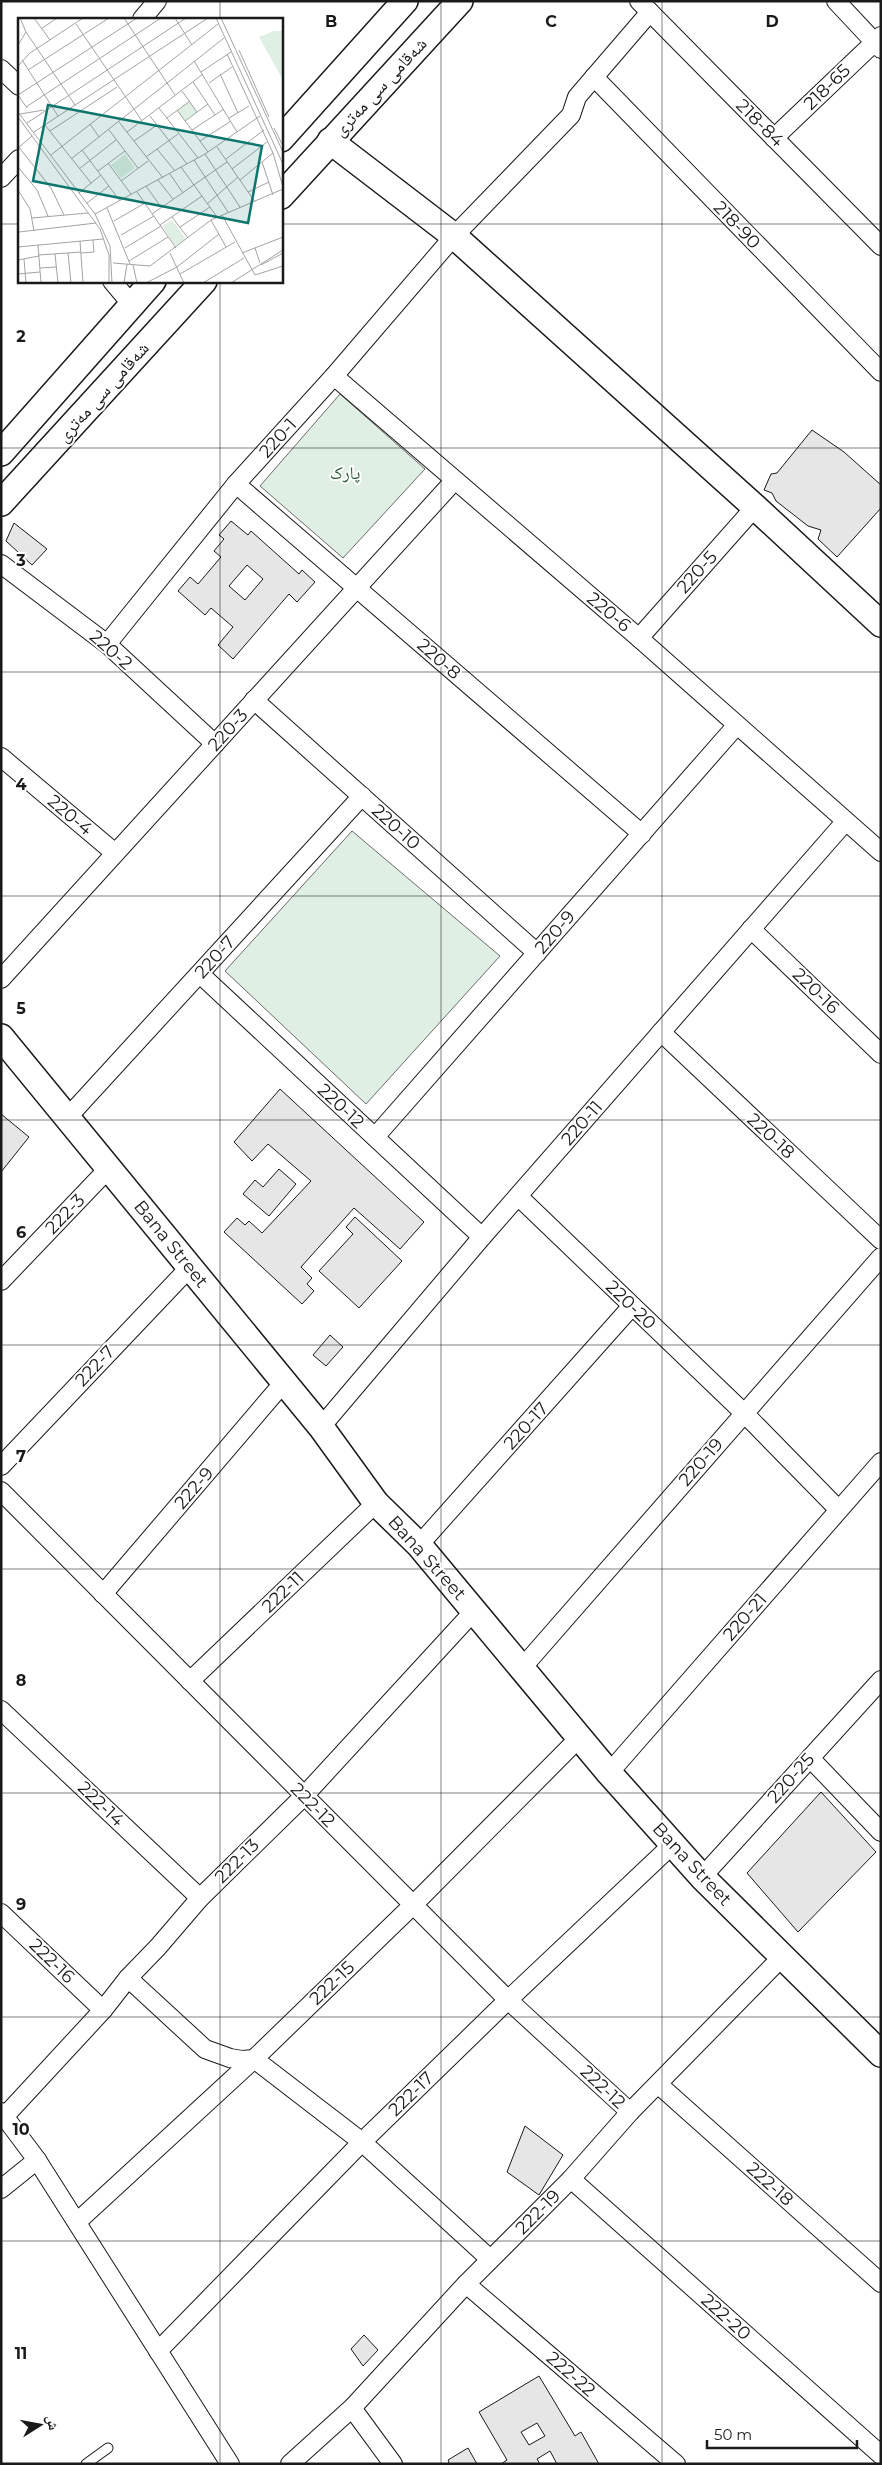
<svg xmlns="http://www.w3.org/2000/svg" width="882" height="2465" font-family="Montserrat,'Noto Naskh Arabic',sans-serif">
<rect width="100%" height="100%" fill="#fff"/>
<g fill="#e0efe3" stroke="#6a6a6a">
<path d="M340,394l85,75 -82,89 -83,-72z"/>
<path d="M352,831l148,125 -134,148 -141,-133z"/>
</g>
<g fill="#e6e6e6" stroke="#1a1a1a" fill-rule="evenodd">
<path d="M812,430l32,22 37,33v23l-44,49 -19,-18 3,-9 -13,-4 -32,-25 -4,-8 -8,-3 7,-16 6,-1z"/>
<path d="M231,521l17,14 3,-4 48,43 3,-4 13,12 -18,20 -8,-8 -56,65 -15,-14 15,-18 -22,-19 -6,7 -27,-24 12,-14 8,7 23,-27 -7,-6 10,-12 -5,-4zM247,565l16,14 -18,21 -16,-14z"/>
<path d="M14,523l33,26 -15,16 -26,-24z"/>
<path d="M280,1089l144,133 -24,27 -46,-41 -53,59 11,11 -5,6 7,7 -12,13 -78,-72 13,-14 8,7 4,-4 13,12 49,-52 -43,-37 -16,17 -18,-19z"/>
<path d="M1,1114l28,23 -28,35z"/>
<path d="M279,1169l17,15 -27,32 -26,-22 12,-14 8,7z"/>
<path d="M355,1217l47,44 -43,47 -40,-37 34,-37 -7,-7z"/>
<path d="M330,1335l13,12 -17,19 -13,-11z"/>
<path d="M821,1792l55,60 -78,80 -51,-59z"/>
<path d="M525,2126l38,29 -24,40 -32,-23z"/>
<path d="M364,2335l14,15 -15,16 -12,-17z"/>
<path d="M539,2376l36,60 6,-4 18,32h-42l-7,-13 -13,8 3,5h-39l6,-4 -28,-48zM537,2423l8,13 -16,9 -8,-13z"/>
<path d="M468,2448l9,16h-30l2,-2 -1,-2z"/>
</g>
<g fill="none" stroke-linecap="round" stroke-linejoin="round">
<g stroke="#1a1a1a" stroke-width="11">
<path id="lane" d="M86,2464l22,-16"/>
</g>
<g stroke="#1a1a1a" stroke-width="20">
<g id="street">
<path d="M639,1l242,245"/>
<path d="M836,1l45,48"/>
<path d="M142,19l15,-18"/>
<path d="M1,69l18,17"/>
<path d="M594,77l287,295"/>
<path d="M774,138l107,-102"/>
<path d="M1,178l18,-19"/>
<path d="M112,281l20,24"/>
<path d="M334,376l305,262 242,214"/>
<path d="M236,484l406,350"/>
<path d="M1,564l106,80 108,100"/>
<path d="M639,638l116,-131"/>
<path d="M107,644l129,-160 98,-108 120,-140 117,-121 6,-18 73,-85"/>
<path d="M254,700l283,253"/>
<path d="M1,757l114,96"/>
<path d="M751,929l130,125"/>
<path d="M200,974l282,263"/>
<path d="M1,979l453,-498"/>
<path d="M661,1032l220,208"/>
<path d="M67,1118l295,-322"/>
<path d="M375,1137l361,-411"/>
<path d="M518,1196l226,217 94,96"/>
<path d="M1,1281l108,-113"/>
<path d="M321,1427l161,-190 363,-415"/>
<path d="M1,1466l189,-199"/>
<path d="M1,1491l507,509 122,112"/>
<path d="M419,1545l213,-239"/>
<path d="M103,1594l181,-212"/>
<path d="M522,1668l359,-411"/>
<path d="M190,1681l186,-178"/>
<path d="M1,1710l199,188"/>
<path d="M810,1758l71,74"/>
<path d="M609,1773l272,-311"/>
<path d="M702,1877l179,-197"/>
<path d="M1,1913l102,97"/>
<path d="M128,1978l77,71 25,9 12,2 12,-1 108,83 128,117"/>
<path d="M659,2085l222,198"/>
<path d="M1,2112l36,48 193,304"/>
<path d="M5,2116l98,-106 25,-32 30,-31 42,-49 104,-102 170,-185"/>
<path d="M571,2179l310,276"/>
<path d="M1,2189l36,-29"/>
<path d="M77,2222l177,-163 159,-154 167,-168"/>
<path d="M466,2284l210,180"/>
<path d="M158,2351l204,-209 146,-142 164,-155"/>
<path d="M352,2408l41,56"/>
<path d="M290,2464l62,-56 114,-124 105,-105 59,-67 152,-155"/>
</g>
</g>
<g stroke="#1a1a1a" stroke-width="28">
<g id="secondary">
<path d="M281,139l124,-138"/>
<path d="M330,141l124,95 301,271 126,117"/>
<path d="M281,196l179,-195"/>
<path d="M1,453l152,-172"/>
<path d="M1,503l203,-222"/>
<path d="M1,1037l320,390 55,76 43,42 190,228 93,104 179,177"/>
</g>
</g>
<use href="#lane" stroke="#fff" stroke-width="9"/>
<use href="#street" stroke="#fff" stroke-width="18"/>
<use href="#secondary" stroke="#fff" stroke-width="25"/>
</g>
<path fill="none" stroke="#1a1a1a" stroke-width="1" stroke-opacity="0.55" d="M220,1v18M441,1v2463M662,1v2463M1,224h18M281,224h600M220,281v2183M1,448h880M1,672h880M1,896h880M1,1120h880M1,1345h880M1,1569h880M1,1793h880M1,2017h880M1,2241h880"/>
<g text-anchor="middle" stroke-width="4" stroke-linejoin="round" paint-order="stroke">
<g font-size="18" fill="#1a1a1a" stroke="#fff">
<text transform="translate(380 87) rotate(-47)" y="6">شەقامی سی مەتری</text>
<text transform="translate(827 87) rotate(-44)" y="6">218-65</text>
<text transform="translate(760 123) rotate(45)" y="6">218-84</text>
<text transform="translate(737 225) rotate(46)" y="6">218-90</text>
<text transform="translate(103 392) rotate(-48)" y="6">شەقامی سی مەتری</text>
<text transform="translate(278 438) rotate(-48)" y="6">220-1</text>
<text transform="translate(697 572) rotate(-48)" y="6">220-5</text>
<text transform="translate(609 612) rotate(40)" y="6">220-6</text>
<text transform="translate(111 650) rotate(41)" y="6">220-2</text>
<text transform="translate(439 659) rotate(41)" y="6">220-8</text>
<text transform="translate(228 730) rotate(-48)" y="6">220-3</text>
<text transform="translate(70 815) rotate(40)" y="6">220-4</text>
<text transform="translate(396 827) rotate(42)" y="6">220-10</text>
<text transform="translate(555 932) rotate(-49)" y="6">220-9</text>
<text transform="translate(215 957) rotate(-48)" y="6">220-7</text>
<text transform="translate(816 991) rotate(44)" y="6">220-16</text>
<text transform="translate(341 1106) rotate(43)" y="6">220-12</text>
<text transform="translate(582 1123) rotate(-49)" y="6">220-11</text>
<text transform="translate(771 1136) rotate(43)" y="6">220-18</text>
<text transform="translate(65 1214) rotate(-46)" y="6">222-3</text>
<text transform="translate(171 1244) rotate(51)" y="6">Bana Street</text>
<text transform="translate(631 1305) rotate(44)" y="6">220-20</text>
<text transform="translate(95 1366) rotate(-47)" y="6">222-7</text>
<text transform="translate(526 1426) rotate(-48)" y="6">220-17</text>
<text transform="translate(701 1462) rotate(-49)" y="6">220-19</text>
<text transform="translate(194 1488) rotate(-49)" y="6">222-9</text>
<text transform="translate(427 1558) rotate(48)" y="6">Bana Street</text>
<text transform="translate(283 1592) rotate(-44)" y="6">222-11</text>
<text transform="translate(745 1617) rotate(-49)" y="6">220-21</text>
<text transform="translate(791 1778) rotate(-48)" y="6">220-25</text>
<text transform="translate(101 1804) rotate(44)" y="6">222-14</text>
<text transform="translate(313 1805) rotate(45)" y="6">222-12</text>
<text transform="translate(237 1861) rotate(-45)" y="6">222-13</text>
<text transform="translate(692 1864) rotate(47)" y="6">Bana Street</text>
<text transform="translate(52 1961) rotate(44)" y="6">222-16</text>
<text transform="translate(332 1983) rotate(-44)" y="6">222-15</text>
<text transform="translate(603 2087) rotate(43)" y="6">222-12</text>
<text transform="translate(411 2094) rotate(-44)" y="6">222-17</text>
<text transform="translate(770 2184) rotate(42)" y="6">222-18</text>
<text transform="translate(538 2212) rotate(-45)" y="6">222-19</text>
<text transform="translate(726 2317) rotate(42)" y="6">222-20</text>
<text transform="translate(571 2374) rotate(41)" y="6">222-22</text>
</g>
<g font-size="18" fill="#2b5a34" stroke="#fff">
<text x="345" y="479">پارک</text>
</g>
</g>
<g transform="translate(18 18)">
<rect width="265" height="265" fill="#fff"/>
<path d="M256,13h9v49l-24,-43zM172,83l7,11 -12,9 -8,-11zM107,136l10,14 -14,10 -10,-13zM154,202l14,19 -11,7 -13,-20z" fill="#e0efe3"/>
<path fill="none" stroke="#a3a3a3" stroke-width="1" d="M2,0l6,14 49,73M16,0l16,22M106,0l51,77M157,0l17,27M198,0l67,146M203,0l62,134M58,6l66,97M23,11l16,-11M0,27l8,-13M221,32l30,67M209,36l46,99 10,34M4,42l36,56M176,43l43,71M0,48l12,-13 53,-35M10,52l81,-52M183,54l30,-20M202,56l18,39M175,64l22,33M191,65l23,-16M164,73l15,21M0,77l119,-77M0,77l9,13M8,89l135,-89M141,90l39,50M159,92l31,42M0,94l77,102 15,32 2,37M2,96l24,-4M132,98l37,48M0,99l82,112 9,26v28M149,100l23,-17M211,100l20,-12M167,103l23,-17M101,104l44,56M9,105l159,-105M72,106l9,13M27,107l46,58M256,110l9,18M91,112l29,38M174,112l32,-21M32,113l67,-44M16,114l174,-114M109,114l76,-58M116,123l23,-16M182,123l31,-20M0,128l33,42 13,27M199,129l38,55M0,130l14,-12M139,131l18,22M64,132l38,51M187,136l35,53M33,137l167,-131M128,139l32,-23M53,141l153,-121M208,141l38,-29M176,142l34,52M244,144l11,33M90,145l23,31M0,149l19,23 11,26M163,149l36,50M61,151l37,-29M214,151l35,-27M80,153l27,-20M152,156l13,19M140,162l15,19M222,162l33,-27M103,163l27,-20M128,168l15,21M0,172l12,19 4,22M119,174l39,56M230,174l21,-10M61,175l22,-18M69,185l22,-17M189,186l31,-27M89,190l23,56M77,196l110,-60 55,-38M134,196l75,-52M204,197l33,60 28,-9M154,199l16,21M14,200l56,-5M193,202l15,27M96,203l31,-18M0,206v17M142,207l42,-29M162,209l30,-20M1,214l77,-9M103,217l33,-19M62,223l3,42M20,227l3,38M0,229l85,-8M107,230l36,-22M237,230l5,15M50,235l3,30M63,235l13,-1 -1,-12M152,235l14,30M224,235l41,-16M37,236l3,29M21,237l42,-3M6,241l2,24M0,242l21,-4M111,243l39,-24M95,245l37,3 61,-46 72,-31M115,247l4,18M243,247l22,-12M22,250l16,-1M0,256l22,-2M162,256l55,-32M106,265l3,-19M128,265l31,-16 42,-33M185,265l41,-25M213,265l52,-33"/>
<path fill="#0f766e" fill-opacity="0.15" stroke="#0f766e" stroke-width="2.5" d="M30,87l214,41 -14,77 -215,-42z"/>
<rect width="265" height="265" fill="none" stroke="#1a1a1a" stroke-width="2.5"/>
</g>
<g font-size="16" text-anchor="middle" font-weight="bold" fill="#1a1a1a" stroke="#fff" stroke-width="4" stroke-linejoin="round" paint-order="stroke">
<text x="331" y="27">B</text>
<text x="551" y="27">C</text>
<text x="772" y="27">D</text>
<text x="21" y="342">2</text>
<text x="21" y="566">3</text>
<text x="21" y="790">4</text>
<text x="21" y="1014">5</text>
<text x="21" y="1238">6</text>
<text x="21" y="1462">7</text>
<text x="21" y="1686">8</text>
<text x="21" y="1910">9</text>
<text x="21" y="2135">10</text>
<text x="21" y="2359">11</text>
</g>
<rect width="882" height="2465" fill="none" stroke="#1a1a1a" stroke-width="5"/>
<g transform="translate(40 2425) rotate(79)" stroke="#ffffff" stroke-width="4" paint-order="stroke">
<path d="M0-4L9 19L0 12L-9 19Z" fill="#1a1a1a"/>
<text y="-8" font-size="14" font-weight="bold" text-anchor="middle" fill="#1a1a1a">ش</text>
</g>
<path d="M707 2440v8h150v-8" fill="none" stroke="#1a1a1a" stroke-width="2.5"/>
<text x="714" y="2440" font-size="15" fill="#1a1a1a" stroke="#ffffff" stroke-width="4" paint-order="stroke">50 m</text>
</svg>
